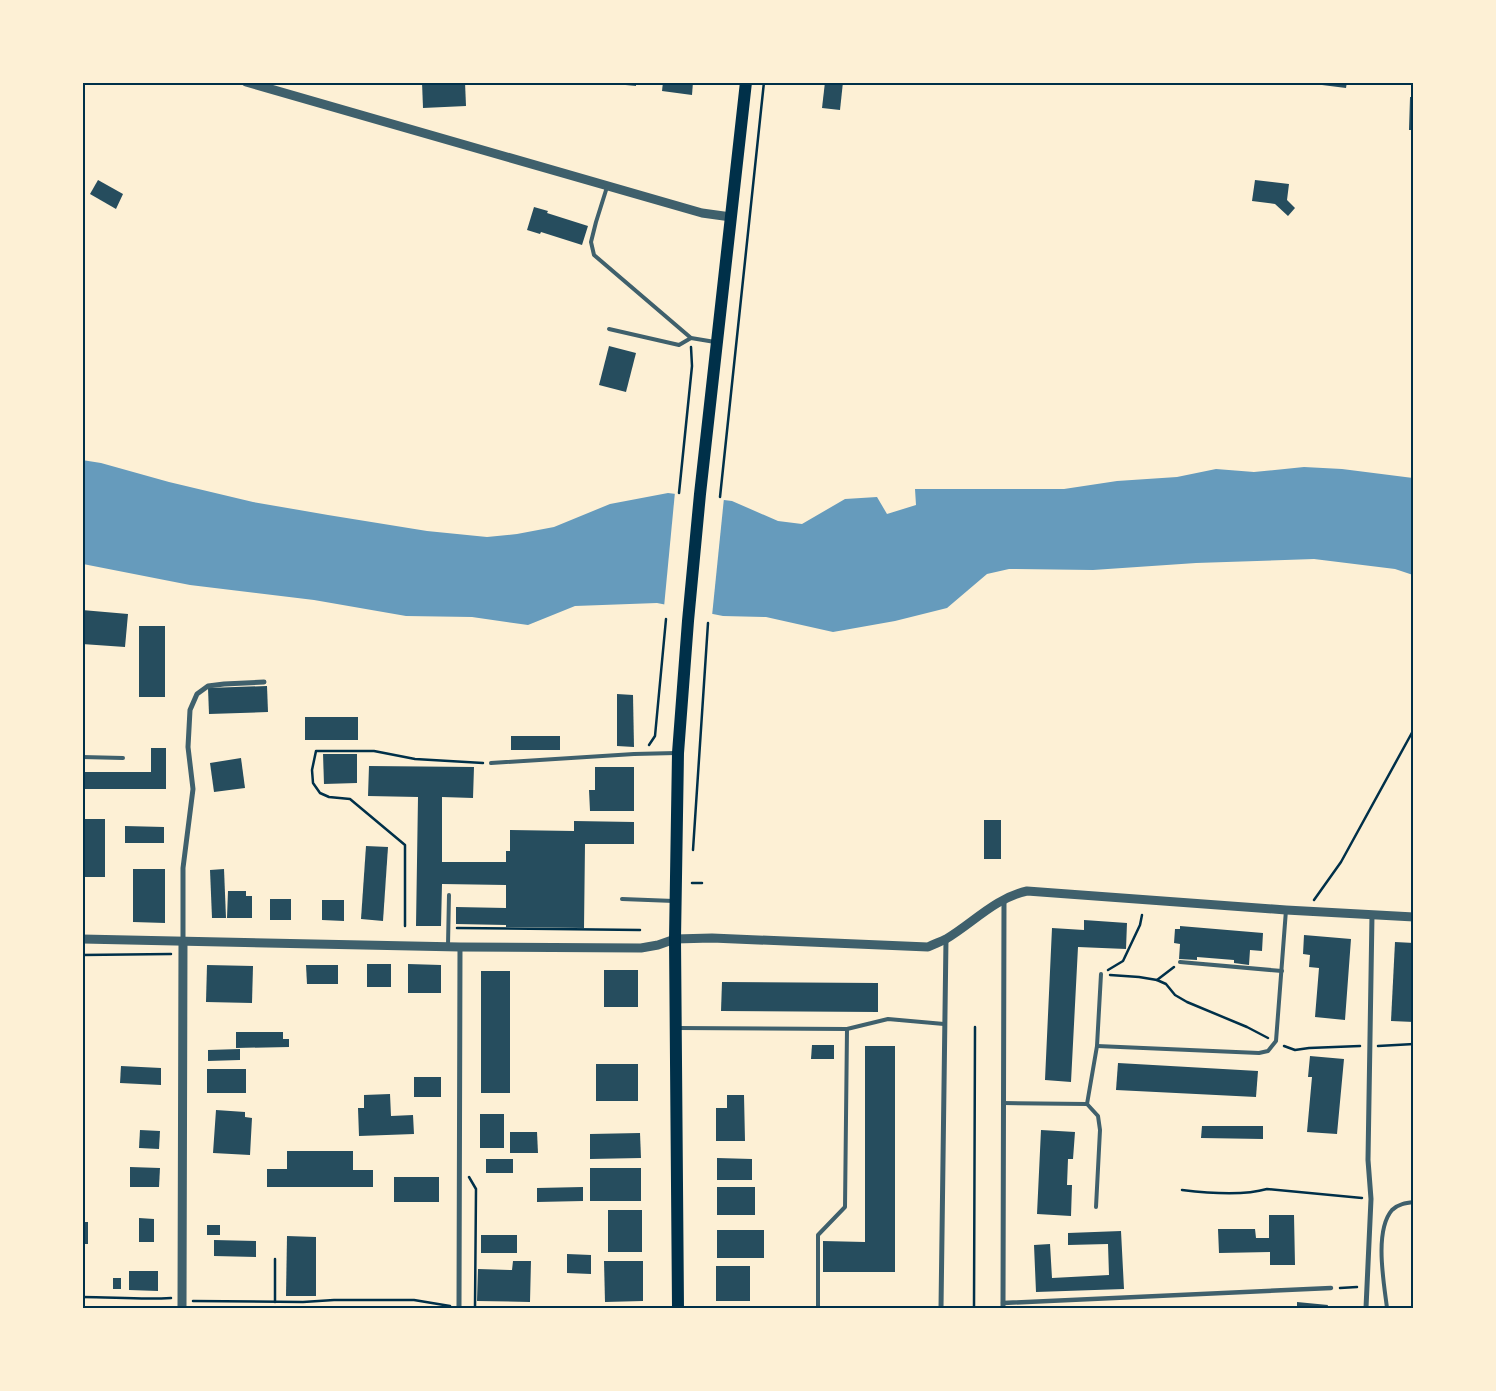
<svg xmlns="http://www.w3.org/2000/svg" width="1496" height="1391" font-family="Ubuntu,sans-serif">
<rect width="100%" height="100%" fill="#fdf0d5"/>
<path fill="#669bbc" d="M82,460l19,3 68,19 84,20 75,13 99,16 60,6 30,-3 37,-7 56,-23 58,-11 64,8 46,20 24,3 43,-25 32,-2 10,17 29,-9 -1,-16h149l53,-8 60,-4 39,-8 38,3 50,-5 38,2 71,9v97l-18,-6 -81,-10 -118,4 -103,7 -84,-1 -22,5 -40,34 -52,13 -62,11 -67,-15 -43,-1 -66,-13 -82,3 -47,19 -56,-8 -66,-1 -92,-16 -124,-15 -107,-21z"/>
<path fill="#fdf0d5" d="M675,492l49,6 -12,118 -48,-9z"/>
<g fill="#264d5e">
<path d="M422,82h43l1,24 -43,2z"/>
<path d="M615,82h21v4l-21,-2z"/>
<path d="M663,82h30l-1,13 -30,-4z"/>
<path d="M825,82h18l-3,28 -18,-2z"/>
<path d="M1323,82h24l-1,6 -24,-3z"/>
<path d="M1410,97h4v33h-5z"/>
<path d="M98,180l25,14 -7,15 -26,-15z"/>
<path d="M1255,180l34,4 -2,16 8,8 -7,8 -13,-12 -23,-3z"/>
<path d="M534,207l14,4 -1,2 41,13 -6,19 -41,-13 -1,2 -13,-4z"/>
<path d="M609,346l27,7 -10,39 -27,-7z"/>
<path d="M82,610l46,4 -3,33 -43,-3z"/>
<rect x="139" y="626" width="26" height="71"/>
<path d="M267,686l1,26 -59,2 -1,-26z"/>
<path d="M617,694l16,1 1,52 -17,-1z"/>
<rect x="305" y="717" width="53" height="23"/>
<rect x="511" y="736" width="49" height="14"/>
<path d="M151,748h15v41h-84v-17h69z"/>
<path d="M323,754h34v29l-33,1z"/>
<path d="M241,758l4,30 -31,4 -4,-29z"/>
<path d="M369,766l105,1 -1,31 -31,-1v65h64v-11h4v-21l64,1v-10l60,1v22h-49l-1,84 -78,-1v-2l-50,-1v-17l50,1v-23l-64,-1 -1,42h-25l2,-129 -50,-1z"/>
<path d="M595,767h39v44h-44l-1,-21h6z"/>
<rect x="83" y="819" width="22" height="58"/>
<rect x="984" y="820" width="17" height="39"/>
<path d="M125,826l39,1v16h-39z"/>
<path d="M366,846l22,1 -5,74 -22,-2z"/>
<path d="M133,869h32v54l-32,-1z"/>
<path d="M224,869l2,49h-14l-2,-48z"/>
<path d="M228,891h18v5h6v22h-25z"/>
<rect x="270" y="899" width="21" height="21"/>
<path d="M322,900h22v21l-22,-1z"/>
<path d="M1084,920l43,3 -1,26 -48,-2 -7,135 -26,-2 7,-152 32,2z"/>
<path d="M1180,926l83,7 -1,18 -12,-1 -1,15 -15,-2v-3l-37,-3v3l-18,-1 1,-15 -6,-1 1,-14h5z"/>
<path d="M1304,935l47,4 -6,81 -30,-3 4,-49 -10,-1 1,-12 -7,-1z"/>
<path d="M1395,942l19,1v79l-23,-1z"/>
<rect x="367" y="964" width="24" height="23"/>
<path d="M408,964l33,1v28h-33z"/>
<path d="M207,965l46,1 -1,37 -46,-1z"/>
<path d="M306,965h32v19h-31z"/>
<rect x="604" y="970" width="34" height="37"/>
<rect x="481" y="971" width="29" height="122"/>
<path d="M722,982l156,1v29l-157,-1z"/>
<path d="M236,1032h47v7h6v8l-53,1z"/>
<path d="M812,1045h22v14h-23z"/>
<path d="M865,1046h30v226h-72v-31l42,1z"/>
<path d="M240,1049v11l-32,1v-11z"/>
<path d="M1310,1056l34,3 -7,75 -30,-2 5,-55h-4z"/>
<path d="M1118,1063l140,8 -2,26 -140,-7z"/>
<rect x="596" y="1064" width="42" height="37"/>
<path d="M121,1066l40,2v17l-41,-2z"/>
<rect x="207" y="1069" width="39" height="24"/>
<rect x="414" y="1077" width="27" height="20"/>
<path d="M390,1094l1,22 22,-1 1,19 -55,2 -1,-28h6v-13z"/>
<path d="M727,1095h17l1,46h-29v-33h11z"/>
<path d="M216,1110l29,2v5l7,1 -2,37 -37,-2z"/>
<rect x="480" y="1114" width="24" height="34"/>
<path d="M1202,1126h61v13l-62,-1z"/>
<path d="M140,1130l20,1 -1,18 -20,-1z"/>
<path d="M1041,1130l34,2 -2,27h-5l-1,26h5l-1,31 -34,-2z"/>
<path d="M510,1132h27l1,21h-28z"/>
<path d="M640,1133l1,25 -51,1v-25z"/>
<path d="M287,1151h66v19h20v17h-106v-18h20z"/>
<path d="M717,1158l35,1v21h-35z"/>
<rect x="486" y="1159" width="27" height="14"/>
<path d="M130,1167l30,1 -1,19h-29z"/>
<rect x="590" y="1168" width="51" height="33"/>
<rect x="394" y="1177" width="45" height="25"/>
<path d="M583,1187v14l-46,1v-14z"/>
<rect x="717" y="1187" width="38" height="28"/>
<rect x="608" y="1210" width="34" height="42"/>
<path d="M1269,1215h25l1,50h-25v-13l-51,1 -1,-24h37l1,9h13z"/>
<path d="M139,1218l15,1v23h-15z"/>
<rect x="82" y="1222" width="6" height="22"/>
<rect x="207" y="1225" width="13" height="10"/>
<rect x="717" y="1230" width="47" height="28"/>
<path d="M1121,1231l3,58 -88,3 -2,-47 16,-1 2,34 57,-3 -1,-31 -40,1v-12z"/>
<rect x="481" y="1235" width="36" height="18"/>
<path d="M287,1236l29,1v59h-30z"/>
<path d="M214,1240l42,1v16l-42,-1z"/>
<path d="M567,1254l24,1v19l-24,-1z"/>
<path d="M513,1261h18l-1,41 -53,-1 1,-32 34,1z"/>
<path d="M604,1261h39v40l-38,1z"/>
<rect x="716" y="1266" width="34" height="35"/>
<path d="M129,1271h29v20l-29,-1z"/>
<rect x="113" y="1278" width="8" height="11"/>
<path d="M1297,1302l31,3 -1,3h-30z"/>
</g>
<g fill="none" stroke-linecap="round" stroke-linejoin="round">
<g stroke="#003049" stroke-width="2.5">
<path d="M679,493l13,-127 -1,-19"/>
<path d="M720,497l44,-415"/>
<path d="M649,745l6,-9 11,-117"/>
<path d="M693,850l15,-227"/>
<path d="M692,883h10"/>
<path d="M1314,900l27,-38 73,-133"/>
<path d="M405,926v-81l-55,-46 -21,-2 -9,-4 -7,-10 -1,-13 4,-19h58l41,8 68,4"/>
<path d="M457,928l183,2"/>
<path d="M82,955l89,-1"/>
<path d="M1108,970l15,-9 17,-36 2,-10"/>
<path d="M1110,975l29,2 18,3 9,4 9,11 12,7 60,25 21,11"/>
<path d="M1157,980l17,-13"/>
<path d="M1284,1046l11,4 14,-2 51,-2"/>
<path d="M1378,1046l36,-2"/>
<path d="M469,1177l7,12 -1,119"/>
<path d="M1182,1190c25,3 61,6 85,-1l95,9"/>
<path d="M1340,1288l17,-1"/>
<path d="M82,1297c30,0 59,3 89,1"/>
<path d="M193,1301l110,1 31,-2h80l36,6"/>
<path d="M275,1302v-43"/>
<path d="M974,1308l1,-281"/>
</g>
<g stroke="#3f606c" stroke-width="4">
<path d="M607,187l-11,35 -5,20 3,13 97,83 24,4"/>
<path d="M609,329l70,16 12,-7"/>
<path d="M82,757l41,1"/>
<path d="M491,763l143,-9 42,-1"/>
<path d="M622,899l52,2"/>
<path d="M448,945l1,-50"/>
<path d="M1180,962l102,9"/>
<path d="M678,1028l169,1 41,-10 56,5"/>
<path d="M1097,1046l162,7 9,-2 8,-10 10,-131"/>
<path d="M1003,1103l84,1"/>
<path d="M1096,1207l4,-77 -2,-14 -11,-12 10,-58 4,-72"/>
<path d="M818,1308v-73l27,-28 2,-178"/>
<path d="M1387,1308c-3,-25 -13,-77 5,-98 6,-6 14,-7 22,-8"/>
</g>
<path stroke="#3f606c" stroke-width="4.5" d="M1003,1303l328,-15"/>
<g stroke="#3f606c" stroke-width="5">
<path d="M183,941v-73l10,-79 -5,-42 2,-37 7,-16 11,-8 16,-2 40,-2"/>
<path d="M459,1308l1,-361"/>
<path d="M941,1308l5,-369"/>
<path d="M1003,1308l1,-409"/>
<path d="M1366,1308l5,-109 -3,-39 4,-245"/>
</g>
<g stroke="#3f606c" stroke-width="9">
<path d="M246,82l456,131 29,4"/>
<path d="M82,939l378,8 181,1 17,-3 17,-6 37,-1 216,9c6,-3 12,-5 18,-8 27,-16 49,-41 81,-48l259,19 128,7"/>
<path d="M182,1308l1,-367"/>
</g>
<path stroke="#003049" stroke-width="12" d="M678,1308l-3,-369 3,-186 10,-132 12,-127 46,-412"/>
</g>
<rect width="1496" height="1391" fill="none" stroke="#fdf0d5" stroke-width="168"/>
<rect x="84" y="84" width="1328" height="1223" fill="none" stroke="#003049" stroke-width="2"/>
</svg>
